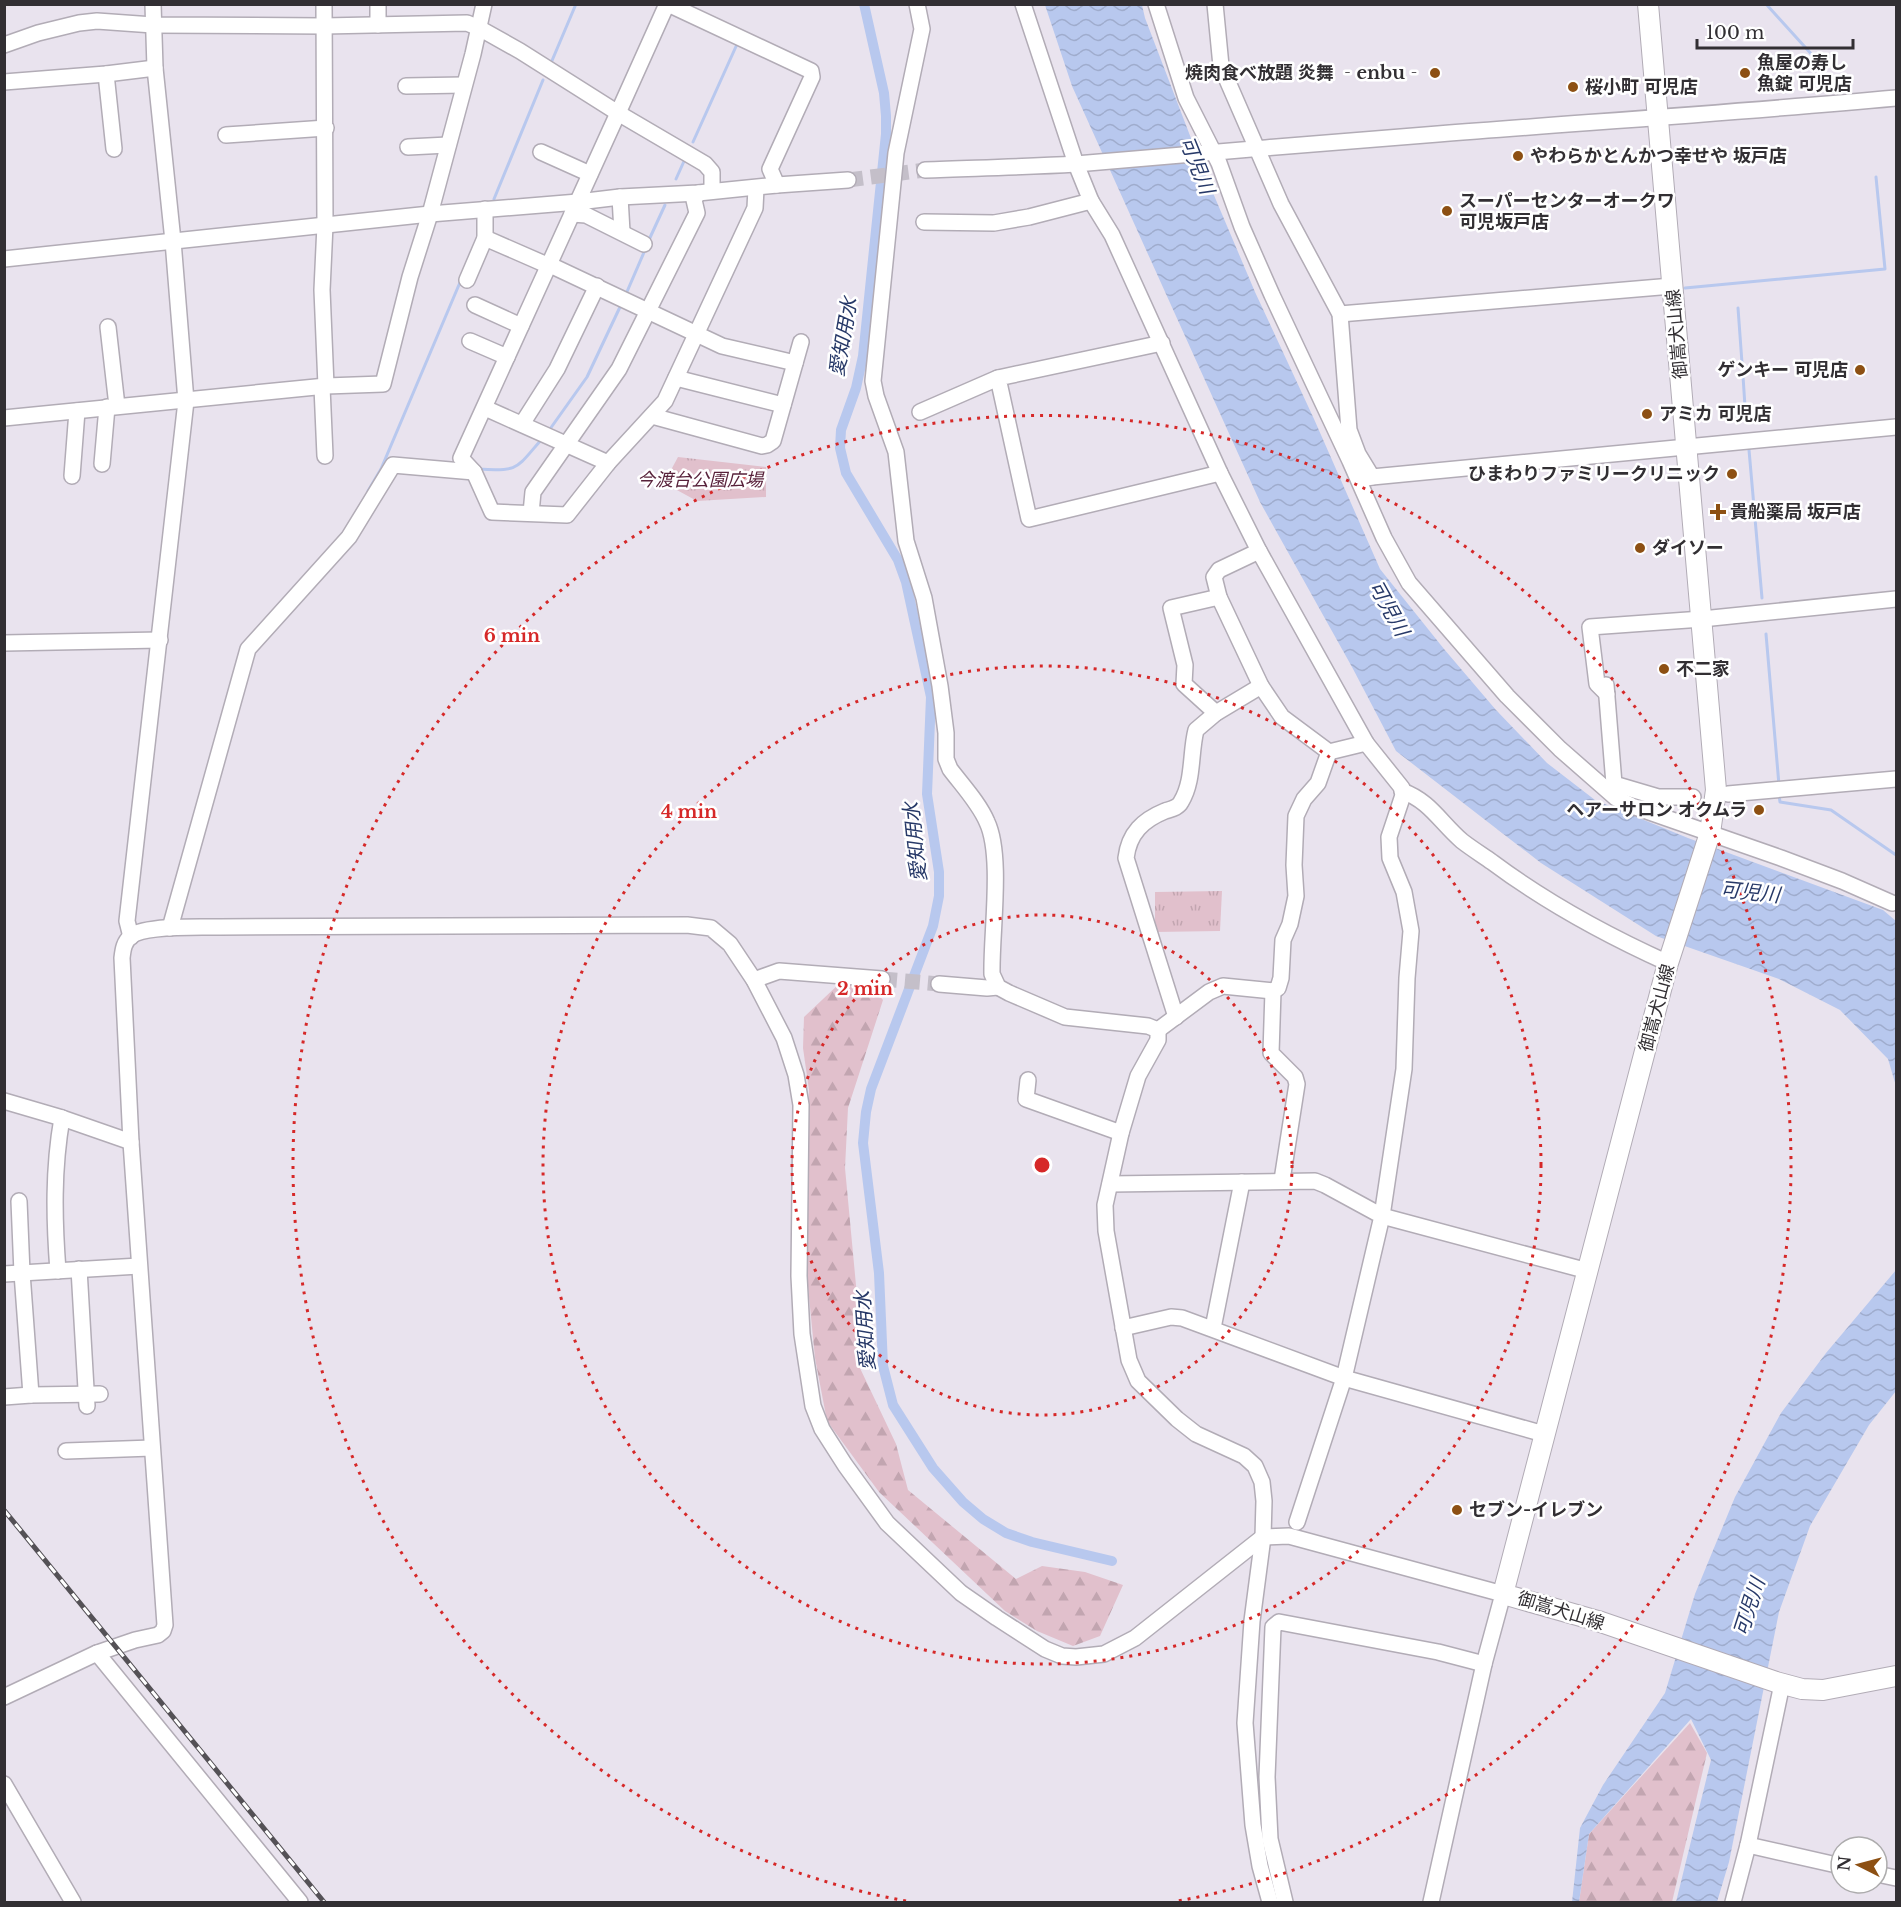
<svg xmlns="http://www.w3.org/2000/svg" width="1901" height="1907" font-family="'Libre Baskerville','Noto Sans JP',serif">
<defs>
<pattern id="forest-firs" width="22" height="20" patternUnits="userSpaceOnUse" patternTransform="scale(1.5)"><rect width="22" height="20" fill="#e1c0cc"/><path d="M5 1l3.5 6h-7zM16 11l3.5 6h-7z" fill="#c2a5b0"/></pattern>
<pattern id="park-tufts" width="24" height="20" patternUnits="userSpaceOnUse" patternTransform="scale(1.5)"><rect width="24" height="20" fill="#e1c0cc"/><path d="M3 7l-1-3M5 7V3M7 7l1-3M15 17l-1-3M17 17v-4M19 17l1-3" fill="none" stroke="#c2a5b0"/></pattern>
<pattern id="water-waves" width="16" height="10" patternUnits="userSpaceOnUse" patternTransform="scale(1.5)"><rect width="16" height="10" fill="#b8c8ee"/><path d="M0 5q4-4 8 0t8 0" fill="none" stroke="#9faccd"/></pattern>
</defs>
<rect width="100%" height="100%" fill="#e9e3ee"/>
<g fill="url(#forest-firs)">
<path d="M841,982h26l16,18 -35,108 -3,60 15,160 -1,38 37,78 12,46 108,89 26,-13 43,6 38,13 -23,51 -27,10 -36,-15 -32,-20 -126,-119 -52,-71 -12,-63 -9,-92 3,-176 -6,-42 1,-31z"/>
<path d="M1690,1723l17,30 -35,149h-93l10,-68z"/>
</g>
<g fill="url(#park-tufts)">
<path d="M678,457l88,10v30l-69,4 -33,-18z"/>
<path d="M1222,891l-2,40 -65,1v-40z"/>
</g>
<g fill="url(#water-waves)">
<path d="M1045,5h97l3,13 57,149 53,125 59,127 66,150 64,80 52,61 51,53 48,37 93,38 195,72 13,11v165l-8,-27 -48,-49 -61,-31 -123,-43 -115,-73 -145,-112 -44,-84 -92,-165 -188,-416z"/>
<path d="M1896,1270v121l-27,34 -59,101 -31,86 -50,250 -12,40h-41l35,-142 -20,-41 -102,115 -10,68h-7l8,-74 23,-43 62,-92 30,-99 40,-97 46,-84 45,-60z"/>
</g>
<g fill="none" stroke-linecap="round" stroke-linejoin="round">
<g stroke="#b8c8ee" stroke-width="3">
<path d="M1766,4l48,53"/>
<path d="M551,63l25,-59"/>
<path d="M693,142l45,-100"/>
<path d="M676,179l9,-20"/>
<path d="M494,199l49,-119"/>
<path d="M648,242l17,-37"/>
<path d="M1685,288l200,-19 -9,-92"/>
<path d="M626,294l19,-44"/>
<path d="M1738,308l4,55"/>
<path d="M1743,376l3,46"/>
<path d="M550,429l37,-52 33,-70"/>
<path d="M1749,450l13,148"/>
<path d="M479,469c41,3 37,-1 63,-30"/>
<path d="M368,491l13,-22 80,-189"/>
<path d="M1766,634l13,151"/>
<path d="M1779,795l1,7 51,8 65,45"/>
</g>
<path stroke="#b8c8ee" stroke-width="10" d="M864,4l20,89 2,23v18l-23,222 -7,32 -15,42 -1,18 6,25 52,87 8,22 25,115 -4,97 12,78v24l-6,30 -62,163 -5,23 -3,31 16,130 4,93 10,39 40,63 30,34 20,17 23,14 26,9 80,19"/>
<g stroke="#c4bfc9" stroke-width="15" stroke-dasharray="15 8" stroke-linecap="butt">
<path d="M848,180l77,-10"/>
<path d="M882,979l57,5"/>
</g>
<g stroke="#b2acb6" stroke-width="18">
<g id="minor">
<path d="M324,4l1,221 -3,65 4,96"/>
<path d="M378,4v21"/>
<path d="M668,4l143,67 1,6 -42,92 7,16"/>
<path d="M917,4l5,25 -26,124 -23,228 3,15 20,56 10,89 18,57 16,88 6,47v26l4,10c12,16 29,34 37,53 16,34 4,112 5,152l6,13 11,6 56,24 83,9 10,4v10l-20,36 -17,57 -16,72 1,26 23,129 9,21 39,38 19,15 48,22 11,10 7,16 2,19 -1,36 -11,84 -7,102 8,102 7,41 10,36"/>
<path d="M1156,4l30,94 33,65 23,64 30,68 78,166 34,77 25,45 98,113 53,53 56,49 16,8 149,52 61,23 50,22"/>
<path d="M1215,4l6,62 60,138 59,110 9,116 9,24 14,23"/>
<path d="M4,45l34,-12 41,-10 18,-2 56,4 171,1 143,-3 12,5 41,23 98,62 49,-109"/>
<path d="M106,74l8,75"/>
<path d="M4,82l102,-8 49,-6"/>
<path d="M406,86l58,-1"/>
<path d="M226,135l100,-7"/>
<path d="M408,147l40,-2"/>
<path d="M541,152l49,22"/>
<path d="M925,170c50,-2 101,-3 151,-6 121,-10 241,-21 362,-30 153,-12 306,-22 458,-36"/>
<path d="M712,191v-19l-7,-8 -87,-51 -157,345 13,14 18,40 75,3 41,-52 57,-62 90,-193 1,-20"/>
<path d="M620,197l2,35"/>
<path d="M1091,201l21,34 108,238 39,78 107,192 36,45 1,7 -14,42 1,21 14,34 7,39 -4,47 -3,91 -22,147 206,55"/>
<path d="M572,214l14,1 58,29"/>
<path d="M924,222l70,1 35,-6 62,-16 -15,-37 -53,-160"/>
<path d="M485,238l62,27"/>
<path d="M4,259l426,-45 148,-12 42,-5 78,-4 79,-8 71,-5"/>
<path d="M548,264l174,82 73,17"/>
<path d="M467,280l18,-42v-29"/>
<path d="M475,305l46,21"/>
<path d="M1340,314l332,-28"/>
<path d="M108,327l9,79"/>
<path d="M470,341l37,16"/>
<path d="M1162,343l-164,35 31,141 191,-46"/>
<path d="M676,378l107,27"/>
<path d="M322,387l3,69"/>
<path d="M485,408l123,55"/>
<path d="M920,412l78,-34"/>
<path d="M652,416l110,30 5,-1 6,-4 28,-99"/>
<path d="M4,418l322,-32 57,-2 27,-107 20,-63 43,-160 11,-50"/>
<path d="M522,424l35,-55 40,-83"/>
<path d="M102,464l5,-57"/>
<path d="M72,476l5,-65"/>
<path d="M1359,480l13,-3 524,-50"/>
<path d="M531,513l2,-21 86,-123 78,-156 -3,-13 4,-7"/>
<path d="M1259,551l-40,19 -5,7 5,20 42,89 21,31 47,35 37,-9"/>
<path d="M4,643l156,-3"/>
<path d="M1606,685l8,99 44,13h35"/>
<path d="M1607,694l-10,-10 -7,-57 112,-8 194,-20"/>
<path d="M1216,713l-32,-29 1,-19 -14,-57 48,-11"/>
<path d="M1402,791c28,10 38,31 60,50 9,7 20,14 30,21 55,41 114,73 176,101"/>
<path d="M1728,794l168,-15"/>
<path d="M170,928l78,-279 101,-112 44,-72 81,7"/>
<path d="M131,937l-4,-16 59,-520 -13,-160 -18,-173 -2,-64"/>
<path d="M754,980l25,-9 103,8"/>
<path d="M939,984l48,4 11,-1"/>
<path d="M1273,991l-2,62 24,24 2,7 -15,96"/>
<path d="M1176,1017l-50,-159c3,-25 17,-38 39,-47 6,-2 13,-3 16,-9 13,-21 9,-49 15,-72l20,-17 45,-27"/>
<path d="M1158,1030l51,-38 14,-6 50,5 5,-3 3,-10 2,-38 7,-16 6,-28 -2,-31 2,-49 8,-17 14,-16 11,-31"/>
<path d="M1028,1080l-2,19 95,34"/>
<path d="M4,1101l58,17 69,24"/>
<path d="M1110,1184l205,-3 10,4 57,31 -38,162 -47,144"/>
<path d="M19,1201l3,72 9,122"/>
<path d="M79,1269l8,137"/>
<path d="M58,1271c-4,-52 -5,-102 4,-153"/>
<path d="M4,1274l135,-8"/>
<path d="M1123,1328l48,-11 11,1 162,60 200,56"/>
<path d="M1213,1328l29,-146"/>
<path d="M4,1397l27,-2 69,-1"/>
<path d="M66,1451l86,-3"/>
<path d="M97,1653l203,249"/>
<path d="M4,1697l93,-44 38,-13 23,-5 5,-4 2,-6 -34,-483 -9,-184c1,-9 2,-16 9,-22 14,-11 70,-9 89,-9l467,-2 24,3 19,16 24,36 30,58 12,37 5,30 -2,171 3,58 11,72 9,23 23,36 42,58 74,70 36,25 48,31 17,7 14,1 28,-3 31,-16 128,-101 26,-1 214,58 -19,70 -53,238"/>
<path d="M4,1784l69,118"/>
<path d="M1748,1845l93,21"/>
<path d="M1877,1874l19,4"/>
<path d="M1285,1902l-15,-63 -3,-62 6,-150 6,-5 159,30 46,12"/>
<path d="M1733,1902l15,-57 34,-161"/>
</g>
</g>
<g stroke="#b2acb6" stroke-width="22">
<path id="major" d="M1648,4l68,786 -6,43 -42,130 -165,631 95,27 178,61 26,7 21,1 73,-14"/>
</g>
<use href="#minor" stroke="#fff" stroke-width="15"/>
<use href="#major" stroke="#fff" stroke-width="20"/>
<g stroke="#545156" stroke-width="5">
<path id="rail" d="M4,1510l320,392"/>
</g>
<use href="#rail" stroke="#fff" stroke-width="3" stroke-dasharray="9" stroke-linecap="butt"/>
</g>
<g fill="none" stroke="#d62828" stroke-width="3" stroke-dasharray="3 6">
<circle cx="1042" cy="1165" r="250"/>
<circle cx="1042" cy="1165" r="499"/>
<path d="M906 1901A749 749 0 1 1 1178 1901"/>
</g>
<g fill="#8d5013" stroke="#fff" stroke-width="2">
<circle cx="1435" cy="73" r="6"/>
<circle cx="1745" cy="73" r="6"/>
<circle cx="1573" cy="87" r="6"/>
<circle cx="1518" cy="156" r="6"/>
<circle cx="1447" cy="211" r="6"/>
<circle cx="1860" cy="370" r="6"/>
<circle cx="1647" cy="414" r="6"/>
<circle cx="1732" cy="474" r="6"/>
<path d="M1715 503h6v6h6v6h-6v6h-6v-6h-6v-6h6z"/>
<circle cx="1640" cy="548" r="6"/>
<circle cx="1664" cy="669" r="6"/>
<circle cx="1759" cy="810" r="6"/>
<circle cx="1457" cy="1510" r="6"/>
</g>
<g text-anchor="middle" stroke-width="5" stroke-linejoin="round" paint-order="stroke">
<g font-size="18" font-weight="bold" fill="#322f33" stroke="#fff" text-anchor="start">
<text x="1757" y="69">魚屋の寿し<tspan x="1757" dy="21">魚錠 可児店</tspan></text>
<text x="1423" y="79" text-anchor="end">焼肉食べ放題 炎舞 ‐enbu‐</text>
<text x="1585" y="93">桜小町 可児店</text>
<text x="1530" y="162">やわらかとんかつ幸せや 坂戸店</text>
<text x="1459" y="207">スーパーセンターオークワ<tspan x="1459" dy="21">可児坂戸店</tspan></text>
<text x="1848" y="376" text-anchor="end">ゲンキー 可児店</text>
<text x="1659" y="420">アミカ 可児店</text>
<text x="1720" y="480" text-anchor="end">ひまわりファミリークリニック</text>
<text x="1730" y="518">貴船薬局 坂戸店</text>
<text x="1652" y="554">ダイソー</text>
<text x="1676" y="675">不二家</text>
<text x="1747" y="816" text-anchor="end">ヘアーサロン オクムラ</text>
<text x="1469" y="1516">セブン-イレブン</text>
</g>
<g font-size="18" fill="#322f33" stroke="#fff">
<text transform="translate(1677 334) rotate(-95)" y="6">御嵩犬山線</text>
<text transform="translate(1657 1008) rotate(-75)" y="6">御嵩犬山線</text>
<text transform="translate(1561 1611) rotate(17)" y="6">御嵩犬山線</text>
</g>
<g font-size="18" font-style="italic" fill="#58223b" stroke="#fff">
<text x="700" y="486">今渡台公園広場</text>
</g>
<g font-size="20" font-style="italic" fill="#273968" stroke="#fff">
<text transform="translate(1197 165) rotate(68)" y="7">可児川</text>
<text transform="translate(843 337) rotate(-80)" y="7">愛知用水</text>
<text transform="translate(1389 608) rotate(61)" y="7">可児川</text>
<text transform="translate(915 842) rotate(-96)" y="7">愛知用水</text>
<text transform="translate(1750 892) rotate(6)" y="7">可児川</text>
<text transform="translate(865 1331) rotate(-94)" y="7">愛知用水</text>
<text transform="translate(1749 1607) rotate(-72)" y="7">可児川</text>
</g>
</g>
<circle cx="1042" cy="1165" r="9" fill="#d62828" stroke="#fff" stroke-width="3"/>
<g font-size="18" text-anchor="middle" font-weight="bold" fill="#d62828" stroke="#fff" stroke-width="5" stroke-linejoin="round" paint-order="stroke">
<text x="512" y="642">6 min</text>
<text x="689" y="818">4 min</text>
<text x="865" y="995">2 min</text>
</g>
<rect width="1901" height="1907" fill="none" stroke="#322f33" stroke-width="12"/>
<g transform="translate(1859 1865) rotate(276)"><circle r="28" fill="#ffffff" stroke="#adacad" stroke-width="1.5"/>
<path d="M0-4.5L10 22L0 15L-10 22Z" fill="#8d5013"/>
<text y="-9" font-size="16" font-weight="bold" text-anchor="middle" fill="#322f33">N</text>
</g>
<path d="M1697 39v9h156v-9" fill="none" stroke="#322f33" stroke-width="3"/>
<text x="1706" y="39" font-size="18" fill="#322f33" stroke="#ffffff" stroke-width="4.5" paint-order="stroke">100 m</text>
</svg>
